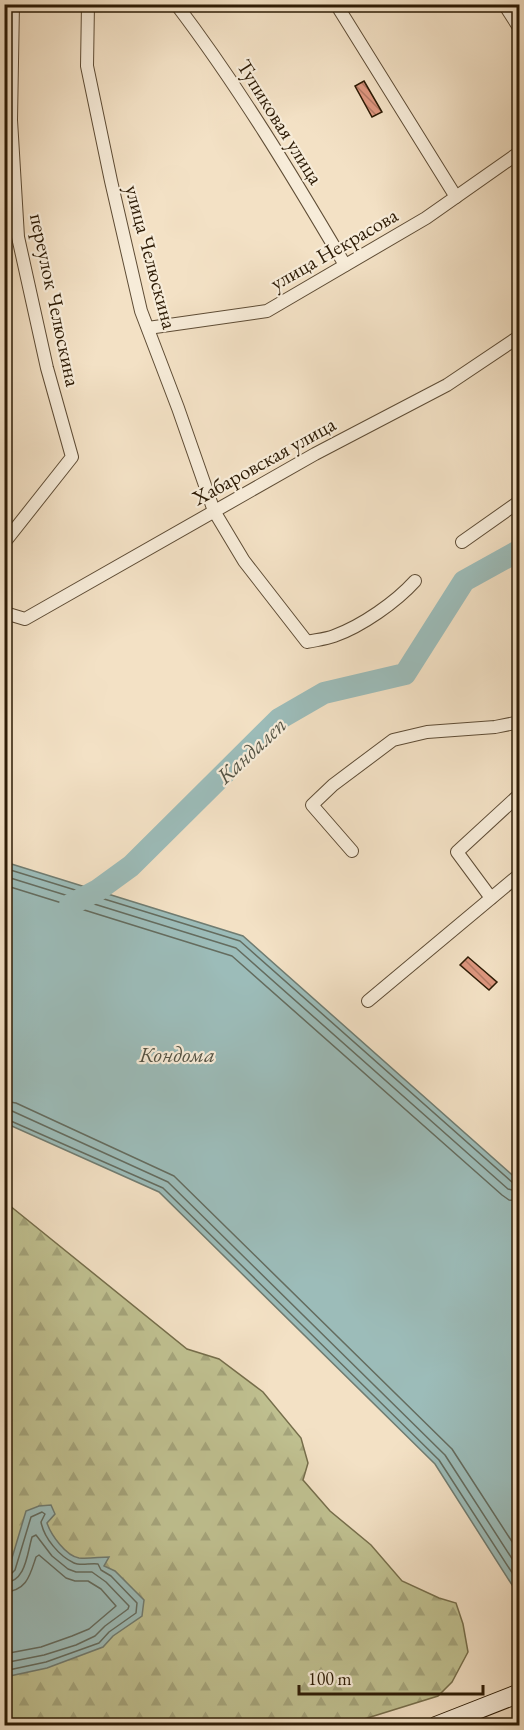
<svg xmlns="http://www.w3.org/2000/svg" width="524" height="1730" font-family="'EB Garamond',serif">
<defs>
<pattern id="forest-firs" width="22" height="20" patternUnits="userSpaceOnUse" patternTransform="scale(1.5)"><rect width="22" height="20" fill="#c0c191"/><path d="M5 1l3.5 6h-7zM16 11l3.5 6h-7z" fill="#a5a57c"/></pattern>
<pattern id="building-back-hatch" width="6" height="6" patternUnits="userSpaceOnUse" patternTransform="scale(1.5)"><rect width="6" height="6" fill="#dd967e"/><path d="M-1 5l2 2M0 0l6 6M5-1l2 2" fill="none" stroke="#b47a65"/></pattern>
</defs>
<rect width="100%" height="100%" fill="#f3e1c5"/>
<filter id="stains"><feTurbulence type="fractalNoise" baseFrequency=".00333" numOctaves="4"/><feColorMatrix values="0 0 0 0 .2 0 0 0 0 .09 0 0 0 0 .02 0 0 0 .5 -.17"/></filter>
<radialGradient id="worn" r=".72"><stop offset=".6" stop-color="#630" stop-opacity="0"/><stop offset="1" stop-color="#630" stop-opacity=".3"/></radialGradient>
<path fill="url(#forest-firs)" stroke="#766e4b" stroke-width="1.5" d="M4,1201l183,148 32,10 44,33 38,46 7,25 -5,17 27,31 41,34 31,36 37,17 17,5 7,21 5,28 -16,30 -14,14 -93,29h-340z"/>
<g fill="#9cbcb9" stroke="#707c71" stroke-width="1.5">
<path d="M5,862l238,74 276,245v415l-84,-132 -276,-272 -154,-69z"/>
<path d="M51,1505l4,9 -8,9c4,12 19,33 32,35 10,1 21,-1 30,-1l-5,9 11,5 29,29 -2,16 -29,20 -10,11 -56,21 -42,9v-106l4,-3 17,-57 13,-5z"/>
</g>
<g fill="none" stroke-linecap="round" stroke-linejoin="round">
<g stroke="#646c5f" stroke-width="1.5">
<path d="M4,868l236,73 273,242 7,2"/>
<path d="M4,876l232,72 272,241 12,3"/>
<path d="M4,885l228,71 270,239 7,5 11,1"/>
<path d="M4,1101l12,2 158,73 278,273 68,105"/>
<path d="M4,1110l8,1 156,71 277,273 75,116"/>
<path d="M4,1118l159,70 276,272 81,125"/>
<path d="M4,1575h6l5,-5 16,-53 11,-5 3,2 -4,8c3,16 18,34 33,41 6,3 16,0 24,1l3,6 10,6 26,27 -1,10 -27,19 -10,11 -53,19 -42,9"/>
<path d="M4,1583c22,-1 23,-29 28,-46l4,-2 16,21 16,13 8,3h16l14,10 23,24 -1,3 -23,17 -10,10 -19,9 -32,10 -40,8"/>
<path d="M4,1592c23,-1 26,-17 32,-35l3,-2 27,23 9,3h13l13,8 15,17 -27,23 -17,7 -31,11 -37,7"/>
</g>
<path stroke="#9cbcb9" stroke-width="22" d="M70,905l28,-15 33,-24 148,-147 45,-26 81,-19 59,-93 56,-31"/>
</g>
<g fill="url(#building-back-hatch)" stroke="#2d1b05" stroke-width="1.5">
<path d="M364,81l18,31 -10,5 -17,-31z"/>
<path d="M468,957l29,25 -8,8 -29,-25z"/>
</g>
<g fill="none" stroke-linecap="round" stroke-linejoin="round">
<g stroke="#5e4c35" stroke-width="14">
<g id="street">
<path d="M88,4l-1,62 24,115 30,130 37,97 36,103 30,50 63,81c9,-2 19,-3 27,-6 28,-10 62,-34 81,-55"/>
<path d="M176,4c63,83 116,171 169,261"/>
<path d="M336,4l120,193"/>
<path d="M504,4l16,25"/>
<path d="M148,328l119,-17 159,-93 94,-66"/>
<path d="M462,542l58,-41"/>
<path d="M4,543l68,-86 -25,-89 -29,-131 -7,-117 2,-116"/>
<path d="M4,611l1,2 20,6 290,-165 132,-69 73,-49"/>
<path d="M352,851l-40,-46 21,-20 60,-45 34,-8 68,-5 25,-5"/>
<path d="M491,898l-34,-46 63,-58"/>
<path d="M368,1001l152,-127"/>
</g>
</g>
<g stroke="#2d1b05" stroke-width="20">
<path id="secondary" d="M436,1726l84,-33"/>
</g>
<use href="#street" stroke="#f7ecd9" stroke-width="12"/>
<use href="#secondary" stroke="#f7ecd9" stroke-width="18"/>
</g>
<g text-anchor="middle" stroke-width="4.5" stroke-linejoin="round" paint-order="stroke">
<g font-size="21" fill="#2d1b05" stroke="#f7ecd9">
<text transform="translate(280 122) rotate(58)" y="7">Тупиковая улица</text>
<text transform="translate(334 249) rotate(-30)" y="7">улица Некрасова</text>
<text transform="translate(151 257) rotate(75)" y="7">улица Челюскина</text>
<text transform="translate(55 300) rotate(78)" y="7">переулок Челюскина</text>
<text transform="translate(264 461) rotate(-29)" y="7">Хабаровская улица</text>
</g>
<g font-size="22" font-style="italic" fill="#545344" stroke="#f7ecd9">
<text transform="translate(251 750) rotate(-43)" y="8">Кандалеп</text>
<text x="177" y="1062">Кондома</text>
</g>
</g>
<rect width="524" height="1730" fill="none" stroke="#f3e1c5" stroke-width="24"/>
<rect x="6" y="6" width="512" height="1718" fill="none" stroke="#2d1b05" stroke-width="3"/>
<rect x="12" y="12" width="500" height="1706" fill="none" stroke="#2d1b05" stroke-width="1.5"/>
<path d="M299 1685v9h184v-9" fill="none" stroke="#2d1b05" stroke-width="3"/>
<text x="308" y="1685" font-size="18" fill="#2d1b05" stroke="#f7ecd9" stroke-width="4.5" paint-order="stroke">100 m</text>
<rect width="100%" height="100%" filter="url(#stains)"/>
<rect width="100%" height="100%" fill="url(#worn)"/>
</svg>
